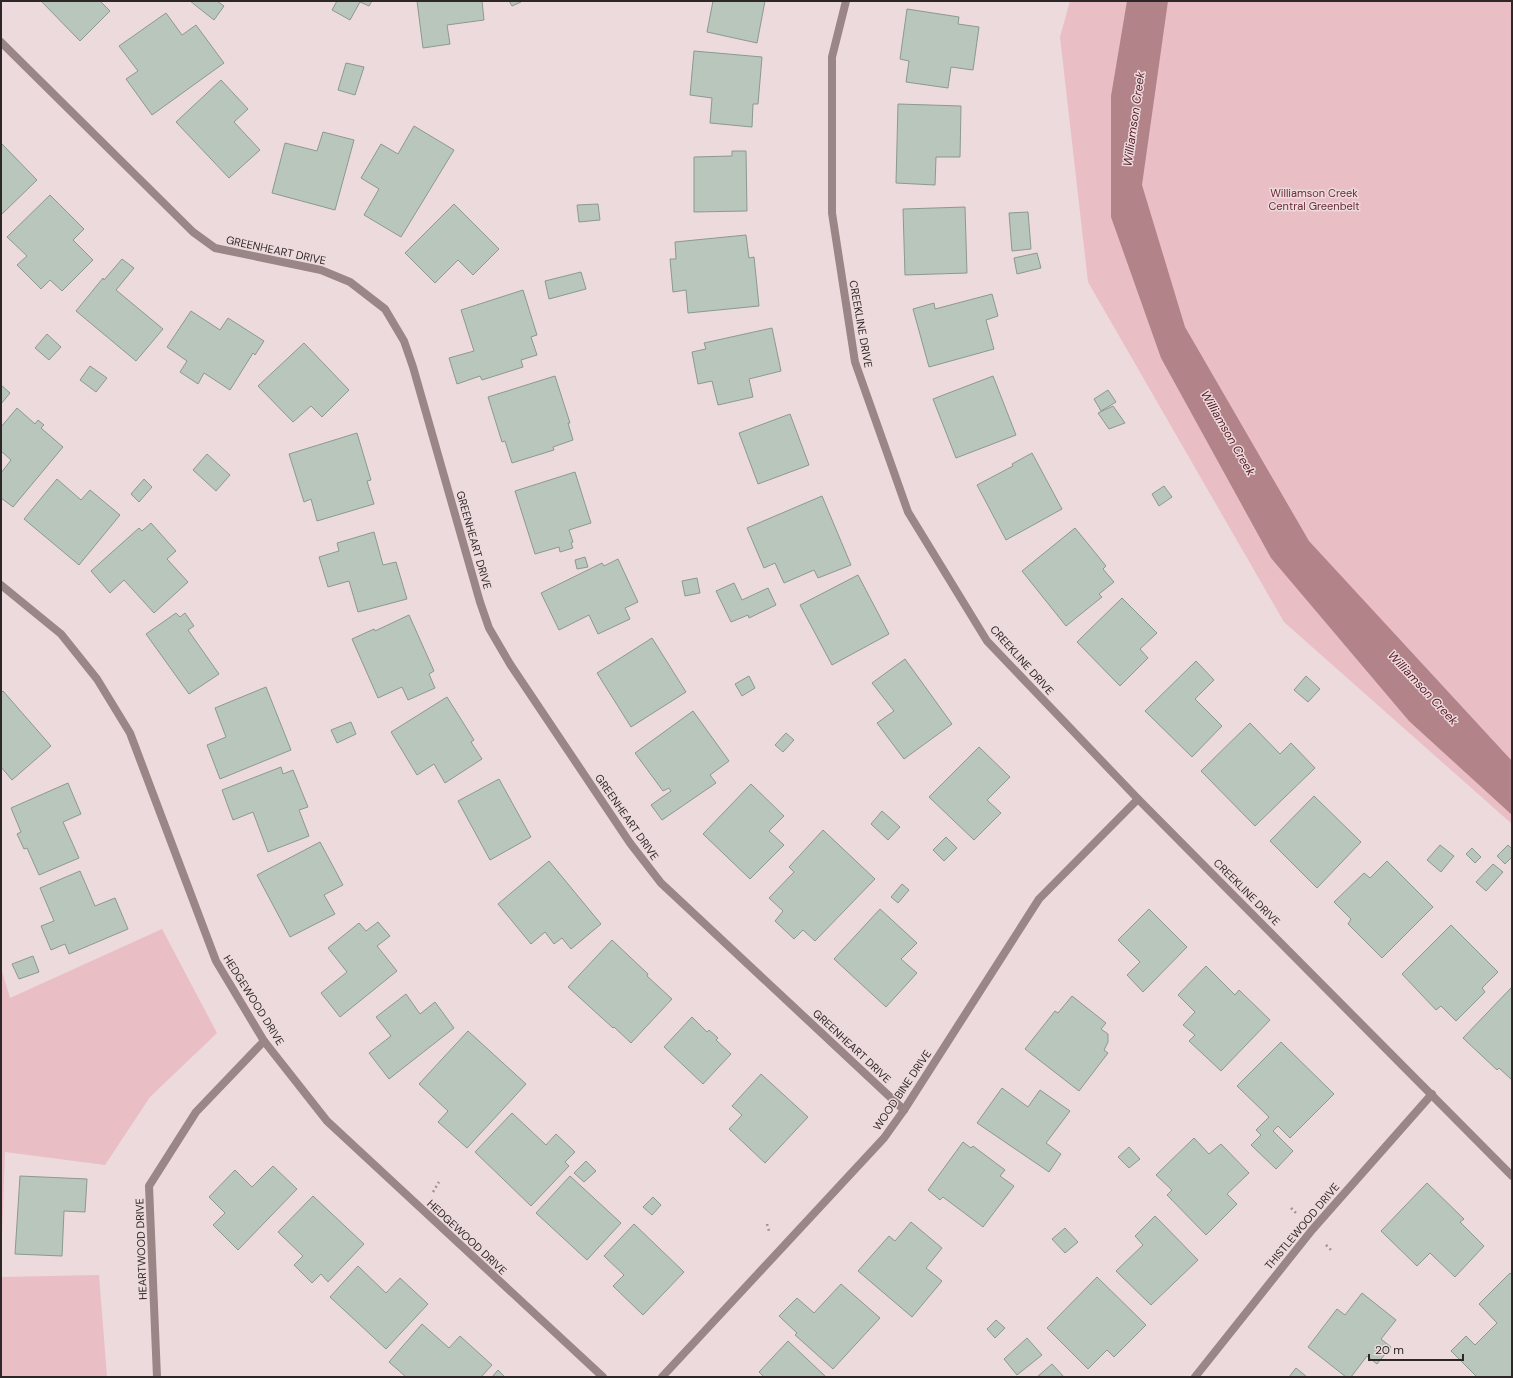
<svg xmlns="http://www.w3.org/2000/svg" width="1513" height="1378" font-family="'DM Sans',sans-serif">
<rect width="100%" height="100%" fill="#eddadc"/>
<g fill="#e9bec4">
<path d="M1070,1h442v823l-228,-202 -196,-340 -28,-245z"/>
<path d="M162,929l55,104 -67,64 -45,68 -100,-13 -4,112v-296l9,30z"/>
<path d="M99,1275l8,102h-106v-100z"/>
</g>
<path fill="#b28389" d="M1127,1h41l-26,184 43,142 124,214 203,220v54l-103,-94 -138,-163 -110,-200 -50,-141v-121z"/>
<g fill="#b8c6bc" stroke="#8c9990">
<path d="M41,1h59l10,10 -30,30z"/>
<path d="M190,1h27l7,5 -10,14z"/>
<path d="M337,1h35l-3,5 -9,-4 -10,18 -18,-10z"/>
<path d="M417,1h65l2,19 -37,5 3,19 -27,4z"/>
<path d="M509,1h12v1l-9,4z"/>
<path d="M713,1h52l-8,42 -50,-11z"/>
<path d="M907,9l52,8 -1,7 21,3 -6,43 -22,-3 -3,21 -42,-6 3,-21 -9,-2z"/>
<path d="M166,13l16,22 14,-10 28,38 -72,52 -26,-36 12,-8 -19,-25z"/>
<path d="M694,51l68,6 -4,47h-5l-1,23 -42,-4 2,-25 -22,-3z"/>
<path d="M346,63l18,4 -9,28 -17,-5z"/>
<path d="M221,80l27,29 -14,13 26,28 -31,28 -53,-56z"/>
<path d="M898,104l63,2 -1,51h-24l-1,28 -39,-2z"/>
<path d="M414,126l40,24 -53,87 -37,-22 15,-26 -18,-11 20,-34 17,10z"/>
<path d="M323,132l31,8 -19,70 -63,-17 13,-50 32,8z"/>
<path d="M1,143l36,37 -36,35z"/>
<path d="M732,151h14l1,60 -53,1v-55l38,-1z"/>
<path d="M50,195l34,34 -11,11 20,20 -31,31 -12,-11 -9,9 -24,-24 10,-9 -20,-19z"/>
<path d="M454,204l45,45 -26,26 -15,-15 -23,23 -30,-30z"/>
<path d="M598,204l2,16 -21,2 -2,-17z"/>
<path d="M965,207l2,66 -62,2 -2,-66z"/>
<path d="M1028,212l3,37 -19,2 -3,-38z"/>
<path d="M746,235l3,23 5,-1 5,49 -71,7 -2,-23 -13,2 -3,-33h6l-1,-17z"/>
<path d="M1037,253l4,15 -24,6 -3,-16z"/>
<path d="M122,259l12,9 -18,22 47,39 -27,32 -60,-50 27,-33 1,2z"/>
<path d="M581,272l5,17 -37,10 -4,-18z"/>
<path d="M523,290l14,45 -6,2 6,18 -16,5 2,7 -41,13 -2,-4 -23,8 -8,-26 25,-7 -13,-41z"/>
<path d="M992,294l6,22 -12,4 8,29 -65,18 -16,-58 21,-6 1,6z"/>
<path d="M191,311l29,19 8,-12 36,23 -9,14 -2,-2 -23,37 -26,-17 -6,11 -18,-12 7,-11 -20,-14z"/>
<path d="M772,328l9,43 -32,8 4,18 -35,8 -6,-24 -14,3 -6,-32 14,-3 -2,-6z"/>
<path d="M47,334l14,13 -12,13 -14,-12z"/>
<path d="M304,343l45,47 -27,27 -11,-11 -18,16 -35,-36z"/>
<path d="M90,366l17,12 -11,14 -16,-12z"/>
<path d="M555,376l15,47h-2l5,17 -20,7 1,3 -42,13 -7,-22 -3,1 -14,-45z"/>
<path d="M993,376l23,59 -60,23 -23,-59z"/>
<path d="M1,385l9,8 -9,11z"/>
<path d="M1108,390l8,12 -15,9 -7,-12z"/>
<path d="M1113,406l12,17 -16,6 -11,-16z"/>
<path d="M17,408l18,16 3,-4 6,5 -3,3 22,19 -50,60 -12,-9v-25l10,-13 -10,-9v-24z"/>
<path d="M790,414l19,51 -51,19 -19,-51z"/>
<path d="M357,433l14,47 -4,1 7,23 -57,17 -6,-22 -7,3 -15,-48z"/>
<path d="M1032,453l30,56 -56,31 -29,-55 36,-19 -1,-2z"/>
<path d="M207,454l23,21 -14,16 -23,-21z"/>
<path d="M575,472l16,51 -22,7 4,12 -2,1 2,5 -13,4 -1,-5 -24,7 -20,-63z"/>
<path d="M57,479l24,21 9,-10 30,25 -41,50 -55,-46z"/>
<path d="M144,479l8,8 -13,15 -8,-8z"/>
<path d="M1164,486l8,11 -13,9 -7,-12z"/>
<path d="M822,496l29,69 -33,13 -4,-8 -30,13 -9,-20 -11,5 -17,-40z"/>
<path d="M151,523l25,28 -9,8 21,23 -34,31 -30,-33 -14,13 -19,-22 48,-43 3,3z"/>
<path d="M1075,528l31,38 -3,3 11,13 -15,12 3,3 -36,29 -44,-55z"/>
<path d="M374,532l9,33 13,-3 11,37 -49,13 -9,-31 -21,6 -9,-30 20,-6 -2,-8z"/>
<path d="M585,557l3,10 -11,2 -2,-9z"/>
<path d="M618,559l20,43 -13,6 5,11 -32,15 -9,-19 -30,15 -18,-37 61,-30 2,3z"/>
<path d="M858,575l31,59 -57,31 -32,-60z"/>
<path d="M697,578l3,15 -15,3 -3,-15z"/>
<path d="M734,583l8,17 26,-12 8,17 -27,13 -1,-3 -17,7 -15,-31z"/>
<path d="M1122,598l35,35 -17,16 8,9 -28,28 -43,-44z"/>
<path d="M176,613l4,4 5,-4 9,13 -6,4 31,44 -30,20 -43,-60z"/>
<path d="M409,615l25,56 -5,3 6,14 -27,12 -6,-13 -24,11 -26,-59 22,-10 1,2z"/>
<path d="M652,638l34,54 -55,35 -34,-54z"/>
<path d="M905,659l47,65 -48,35 -27,-36 17,-12 -22,-28z"/>
<path d="M1196,661l18,19 -19,19 27,27 -30,31 -47,-46z"/>
<path d="M749,676l6,12 -13,8 -7,-12z"/>
<path d="M1306,676l14,13 -12,13 -14,-12z"/>
<path d="M266,687l25,63 -71,29 -13,-34 19,-8 -11,-29z"/>
<path d="M3,691l48,55 -39,34 -11,-13v-74z"/>
<path d="M447,697l27,43 -3,2 11,17 -37,24 -11,-19 -17,11 -26,-43z"/>
<path d="M693,711l36,50 -19,14 6,8 -54,37 -11,-15 20,-14 -2,-3 -6,3 -28,-38z"/>
<path d="M351,722l5,12 -19,9 -6,-13z"/>
<path d="M1250,723l30,31 11,-11 24,25 -60,58 -54,-55z"/>
<path d="M786,733l8,7 -11,12 -8,-7z"/>
<path d="M979,747l31,30 -23,23 14,13 -27,27 -45,-43z"/>
<path d="M281,767l2,7 10,-4 15,37 -9,3 10,26 -41,16 -15,-40 -20,8 -11,-30z"/>
<path d="M499,779l32,58 -41,23 -32,-59z"/>
<path d="M68,783l13,31 -18,8 16,36 -40,17 -12,-27 -3,1 -7,-15 4,-2 -10,-24z"/>
<path d="M751,784l33,32 -15,15 15,14 -34,34 -47,-45z"/>
<path d="M1314,796l47,46 -44,46 -47,-47z"/>
<path d="M882,811l18,16 -12,13 -17,-16z"/>
<path d="M823,830l52,49 -60,62 -12,-11 -9,9 -19,-18 8,-10 -14,-13 25,-26 -5,-5z"/>
<path d="M946,837l11,11 -13,13 -11,-11z"/>
<path d="M320,842l23,43 -19,10 11,19 -45,23 -33,-62z"/>
<path d="M1440,845l14,11 -13,16 -14,-12z"/>
<path d="M1508,845l4,4v8l-7,7 -8,-8z"/>
<path d="M1472,848l9,9 -6,6 -9,-9z"/>
<path d="M549,861l52,63 -30,25 -9,-11 -8,6 -9,-12 -14,12 -33,-40z"/>
<path d="M1387,861l46,46 -51,51 -34,-34 3,-5 -17,-17 30,-29 6,5z"/>
<path d="M1493,864l10,8 -17,19 -10,-9z"/>
<path d="M80,871l15,35 20,-8 13,31 -59,25 -4,-10 -14,6 -10,-24 13,-5 -14,-33z"/>
<path d="M902,884l7,6 -11,13 -7,-6z"/>
<path d="M880,909l37,34 -16,16 16,14 -31,34 -52,-48z"/>
<path d="M1149,909l38,38 -44,45 -16,-17 13,-13 -22,-22z"/>
<path d="M378,922l12,14 -13,10 20,25 -57,46 -19,-24 26,-21 -19,-24 31,-25 7,8z"/>
<path d="M1451,925l47,47 -16,16 3,4 -29,29 -15,-15 -5,4 -34,-36z"/>
<path d="M612,940l36,34 -1,2 25,23 -41,44 -17,-16 -1,1 -45,-41z"/>
<path d="M33,956l6,16 -20,7 -7,-15z"/>
<path d="M1206,966l29,29 4,-5 31,30 -49,51 -32,-30 6,-6 -12,-10 12,-13 -17,-17z"/>
<path d="M1511,988l1,1v91l-13,-12 -2,2 -34,-32z"/>
<path d="M406,994l14,20 15,-12 19,26 -65,51 -20,-26 22,-17 -15,-19z"/>
<path d="M1072,996l34,27 -5,6 7,5v8l-4,8 4,3 -29,38 -54,-42 30,-38 3,2z"/>
<path d="M692,1017l15,15 2,-2 9,8 -2,2 15,14 -28,30 -39,-37z"/>
<path d="M468,1031l58,53 -59,64 -29,-26 10,-11 -29,-27z"/>
<path d="M1281,1042l53,52 -44,44 -12,-12 -5,5 20,20 -17,18 -25,-24 10,-10 -5,-5 13,-13 -32,-31z"/>
<path d="M761,1074l47,43 -43,46 -36,-34 13,-14 -10,-9z"/>
<path d="M1002,1088l26,19 12,-17 30,21 -24,32 15,11 -12,18 -72,-49z"/>
<path d="M512,1113l34,32 10,-11 19,18 -10,10 4,4 -38,40 -56,-54z"/>
<path d="M1194,1138l15,16 12,-10 28,29 -22,21 10,10 -31,31 -39,-40 5,-5 -16,-15z"/>
<path d="M963,1142l8,6 2,-2 32,24 -5,6 14,10 -31,41 -40,-30 -3,3 -12,-10z"/>
<path d="M1129,1147l11,12 -11,9 -11,-11z"/>
<path d="M586,1161l10,10 -12,11 -10,-9z"/>
<path d="M273,1166l24,23 -59,61 -25,-25 12,-12 -16,-16 26,-27 17,17z"/>
<path d="M20,1176l67,3 -2,33 -21,-1 -2,45 -47,-2z"/>
<path d="M570,1176l51,47 -34,37 -51,-47z"/>
<path d="M1427,1183l37,36 -4,3 24,24 -29,31 -25,-24 -13,13 -36,-35z"/>
<path d="M313,1196l51,48 -36,38 -7,-8 -9,9 -18,-18 9,-9 -25,-24z"/>
<path d="M653,1197l8,8 -9,10 -9,-8z"/>
<path d="M1155,1216l43,44 -47,45 -35,-34 27,-26 -8,-9z"/>
<path d="M911,1222l31,26 -16,20 16,13 -30,36 -54,-46 31,-35 6,5z"/>
<path d="M634,1224l50,48 -41,43 -30,-29 11,-11 -20,-19z"/>
<path d="M1065,1228l13,14 -13,11 -13,-14z"/>
<path d="M358,1266l28,27 14,-15 28,26 -42,45 -56,-52z"/>
<path d="M1510,1273l2,2v101l-1,1h-34l-26,-26 15,-15 9,9 22,-22 -18,-19z"/>
<path d="M1097,1277l49,48 -32,32 -7,-7 -19,19 -41,-41z"/>
<path d="M841,1284l39,34 -47,51 -38,-34 2,-2 -18,-17 18,-18 17,15z"/>
<path d="M1362,1293l34,27 -15,19 10,8 -14,17 -10,-8 -16,21h-5l-38,-30 29,-38 8,6z"/>
<path d="M996,1320l9,8 -10,10 -8,-9z"/>
<path d="M422,1324l27,24 11,-12 32,29 -11,12h-75l-17,-15z"/>
<path d="M1027,1338l15,17 -25,20 -13,-16z"/>
<path d="M788,1341l38,36h-62l-5,-5z"/>
<path d="M1052,1364l12,13h-27z"/>
<path d="M1296,1368l11,9h-18z"/>
<path d="M498,1370l7,7h-13z"/>
</g>
<g fill="none" stroke-linecap="round" stroke-linejoin="round">
<g stroke="#a09294" stroke-width="2.5" stroke-dasharray="2 3" stroke-linecap="butt">
<path d="M433,1192l6,-10"/>
<path d="M1291,1208l7,7"/>
<path d="M767,1224l2,7"/>
<path d="M1326,1245l7,7"/>
</g>
<g stroke="#9a8587" stroke-width="8">
<path d="M846,1l-14,56v156l23,149 53,150 79,129 151,158 374,377"/>
<path d="M1,42l192,190 22,16 106,22 29,12 35,27 19,32 9,26 67,235 9,26 21,36 120,179 31,40 243,227"/>
<path d="M1,585l60,49 36,45 33,54 86,228 48,80 63,80 276,256"/>
<path d="M157,1377l-8,-191 47,-74 68,-71"/>
<path d="M662,1377l222,-239 20,-28 135,-211 99,-100"/>
<path d="M1195,1377l117,-147 120,-136"/>
</g>
</g>
<g text-anchor="middle" stroke-width="3" stroke-linejoin="round" paint-order="stroke">
<g font-size="11" fill="#6b2d3a" stroke="#eddadc">
<text x="1314" y="197">Williamson Creek<tspan x="1314" dy="13">Central Greenbelt</tspan></text>
</g>
<g font-size="11" fill="#2e2728" stroke="#eddadc">
<text transform="translate(276 250) rotate(12)" y="4">GREENHEART DRIVE</text>
<text transform="translate(861 324) rotate(80)" y="4">CREEKLINE DRIVE</text>
<text transform="translate(474 540) rotate(74)" y="4">GREENHEART DRIVE</text>
<text transform="translate(1022 660) rotate(48)" y="4">CREEKLINE DRIVE</text>
<text transform="translate(627 817) rotate(55)" y="4">GREENHEART DRIVE</text>
<text transform="translate(1247 892) rotate(45)" y="4">CREEKLINE DRIVE</text>
<text transform="translate(254 1000) rotate(58)" y="4">HEDGEWOOD DRIVE</text>
<text transform="translate(852 1046) rotate(43)" y="4">GREENHEART DRIVE</text>
<text transform="translate(902 1090) rotate(-56)" y="4">WOOD BINE DRIVE</text>
<text transform="translate(1302 1226) rotate(-50)" y="4">THISTLEWOOD DRIVE</text>
<text transform="translate(467 1237) rotate(43)" y="4">HEDGEWOOD DRIVE</text>
<text transform="translate(141 1249) rotate(-92)" y="4">HEARTWOOD DRIVE</text>
</g>
<g font-size="12" font-style="italic" fill="#551a27" stroke="#eddadc">
<text transform="translate(1134 119) rotate(-82)" y="4">Williamson Creek</text>
<text transform="translate(1228 433) rotate(60)" y="4">Williamson Creek</text>
<text transform="translate(1423 688) rotate(47)" y="4">Williamson Creek</text>
</g>
</g>
<rect width="1513" height="1378" fill="none" stroke="#2e2728" stroke-width="4"/>
<path d="M1369 1354v6h94v-6" fill="none" stroke="#2e2728" stroke-width="2"/>
<text x="1375" y="1354" font-size="12" fill="#2e2728" stroke="#eddadc" stroke-width="3" paint-order="stroke">20 m</text>
</svg>
